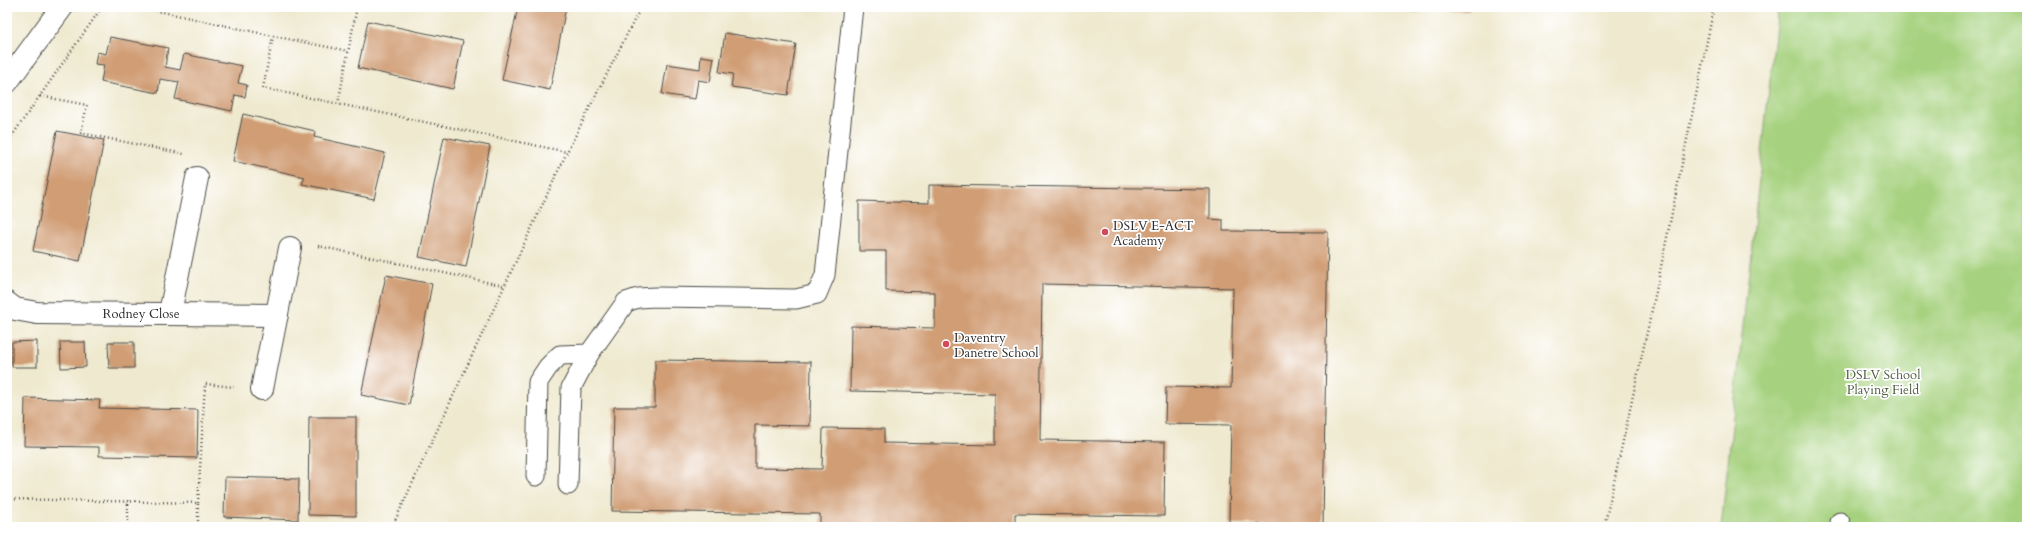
<svg xmlns="http://www.w3.org/2000/svg" width="2034" height="534" font-family="Cardo,serif">
<rect width="100%" height="100%" fill="#fff"/>
<filter id="ink" filterUnits="userSpaceOnUse"><feTurbulence type="fractalNoise" baseFrequency=".025" numOctaves="2"/><feDisplacementMap in="SourceGraphic" scale="8" xChannelSelector="R" yChannelSelector="G"/><feConvolveMatrix kernelMatrix="1 2 1 2 8 2 1 2 1" color-interpolation-filters="sRGB"/></filter>
<filter id="wash" filterUnits="userSpaceOnUse"><feTurbulence type="fractalNoise" baseFrequency=".012" numOctaves="4" result="noise"/><feDisplacementMap in="SourceGraphic" scale="16" xChannelSelector="R" yChannelSelector="G"/><feGaussianBlur stdDeviation="0.9" result="paint"/><feColorMatrix in="noise" values="0 0 0 0 0 0 0 0 0 0 0 0 0 0 0 0 0 1.4 0 .05"/><feComposite in="paint" operator="in"/></filter>
<g filter="url(#wash)">
<rect width="100%" height="100%" fill="#efe9cf"/>
<path fill="#a6d17e" stroke="#687e54" d="M1778,7h249v520h-306z"/>
<g id="blocks">
<g fill="#d09d75">
<path d="M518,7h48l-16,83 -48,-10z"/>
<path d="M1377,7h92v4l-92,-2z"/>
<path d="M368,21l95,20 -10,48 -95,-21z"/>
<path d="M725,33l71,11 -8,51 -57,-8 2,-13 -14,-2z"/>
<path d="M110,37l58,11 -3,19 15,3 4,-16 58,12 -4,17 9,2 -2,12 -10,-2 -3,16 -57,-12 4,-17 -19,-3 -2,14 -57,-11 3,-17 -9,-1 2,-12 9,2z"/>
<path d="M701,56l13,2 -4,24 -12,-2 -3,19 -33,-5 5,-30 33,5z"/>
<path d="M243,114l72,17 -1,6 71,16 -11,46 -72,-15 3,-7 -72,-16z"/>
<path d="M57,131l47,9 -24,121 -47,-10z"/>
<path d="M444,137l46,9 -24,121 -47,-10z"/>
<path d="M929,185l281,4v30l13,1v11l105,1 -5,293 -94,-1 2,-99 -66,-1 1,-37 65,1 2,-100 -191,-4 -2,156 125,2 -1,74 -149,-2v13h-195v-13l-208,-3 2,-104h41v-47l156,2 -1,64 -55,-1v43l67,1 1,-41 61,1v14l111,2v-51l-145,-3 1,-65 84,2v-36l-49,-1v-40h-27v-50l70,2z"/>
<path d="M386,275l46,9 -23,121 -48,-10z"/>
<path d="M37,341v26h-25v-25z"/>
<path d="M60,342h25l1,25 -25,1z"/>
<path d="M108,342h26v26h-25z"/>
<path d="M25,398l75,2 -1,8 99,2 -1,48 -98,-2v-9l-75,-1z"/>
<path d="M309,417h47v99l-48,-1z"/>
<path d="M225,477l74,2 -1,41 -74,-3z"/>
</g>
</g>
</g>
<g filter="url(#ink)">
<use href="#blocks" fill-opacity="0" stroke="#484844" stroke-width="1"/>
<g fill="none" stroke-linecap="round" stroke-linejoin="round">
<g stroke="#484844" stroke-width="21">
<g id="service">
<path d="M536,476l2,-94 10,-15 12,-12 29,-1 37,-52 12,-4 18,-1 140,2 21,-5 8,-19 28,-268"/>
<path d="M568,485l3,-97 18,-34"/>
<path d="M1840,527v-5"/>
</g>
</g>
<g stroke="#484844" stroke-width="24">
<g id="minor">
<path d="M7,82l55,-75"/>
<path d="M7,303l8,6 22,4 240,2"/>
<path d="M170,313l27,-135"/>
<path d="M262,389l28,-141"/>
</g>
</g>
<g stroke="#484844" stroke-width="2.5" stroke-dasharray="1 3" stroke-linecap="butt">
<path d="M140,7l133,29 -10,52 304,64"/>
<path d="M273,36l75,15"/>
<path d="M40,96l47,9 -6,28 103,21"/>
<path d="M338,104l19,-97"/>
<path d="M7,143l95,-136"/>
<path d="M318,246l187,40"/>
<path d="M7,499l191,4v24"/>
<path d="M128,500v27"/>
<path d="M198,503l7,-119 29,3"/>
<path d="M392,527l175,-375 74,-145"/>
<path d="M1604,527l51,-231 59,-289"/>
</g>
<use href="#service" stroke="#fff" stroke-width="19"/>
<use href="#minor" stroke="#fff" stroke-width="22"/>
</g>
</g>
<g fill="#d1495b" stroke="#fff" stroke-width="1.5">
<circle cx="1105" cy="232" r="4"/>
<circle cx="946" cy="344" r="4"/>
</g>
<g text-anchor="middle" stroke-width="3.5" stroke-linejoin="round" paint-order="stroke">
<g font-size="13" fill="#2b2b2b" stroke="#fff" text-anchor="start">
<text x="1113" y="230">DSLV E-ACT<tspan x="1113" dy="15">Academy</tspan></text>
<text x="954" y="342">Daventry<tspan x="954" dy="15">Danetre School</tspan></text>
</g>
<g font-size="13" fill="#2b2b2b" stroke="#fff">
<text x="141" y="318">Rodney Close</text>
</g>
<g font-size="13" fill="#505d44" stroke="#fff">
<text x="1883" y="379">DSLV School<tspan x="1883" dy="15">Playing Field</tspan></text>
</g>
</g>
<rect width="2034" height="534" fill="none" stroke="#fff" stroke-width="24"/>
</svg>
